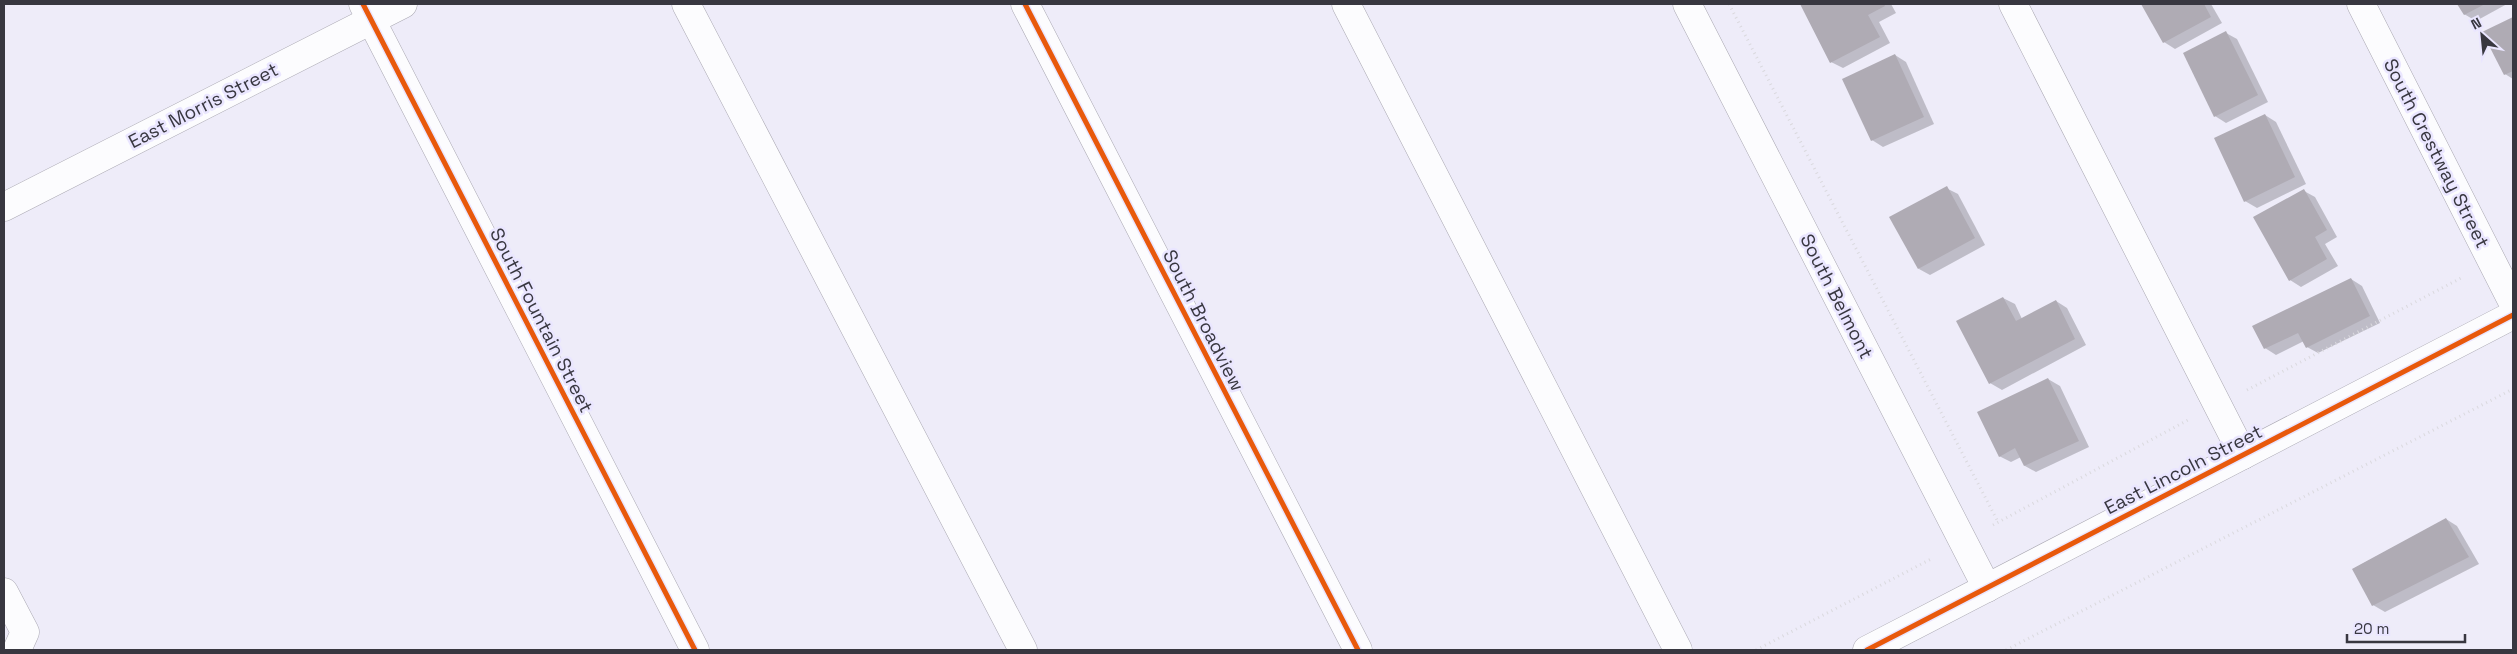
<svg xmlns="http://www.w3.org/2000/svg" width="2517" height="654" font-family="'Space Grotesk',sans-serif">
<rect width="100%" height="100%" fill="#eeecf9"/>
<g fill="#0003">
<path d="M1801,4h90l5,9 -17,9 11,21 -47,25 -12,-6z"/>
<path d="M2143,4h68l11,19 -47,26 -11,-7z"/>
<path d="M2459,4h48l-31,17 -12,-7z"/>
<path d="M2513,18v61l-8,-5 -21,-41z"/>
<path d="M2226,33l11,6 31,63 -42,21 -11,-7z"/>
<path d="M1895,55l11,7 28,62 -51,23 -11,-7z"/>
<path d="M2265,115l11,7 30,62 -49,24 -12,-7 -30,-62z"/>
<path d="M1946,188l12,6 27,51 -55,30 -11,-6z"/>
<path d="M2304,191l11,6 22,40 -12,7 13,22 -37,21 -11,-7z"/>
<path d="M2351,279l11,7 18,37 -62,30 -11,-6 -3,-6 -28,14 -11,-7z"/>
<path d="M2003,298l12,6 7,15 34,-18 11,7 19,37 -84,45 -12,-7z"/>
<path d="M2048,379l12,7 29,61 -53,25 -11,-6 -4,-9 -10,5 -12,-6z"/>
<path d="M2446,519l11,7 22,38 -94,48 -12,-7 -20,-36z"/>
</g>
<g fill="#afabb4">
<path d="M1800,4h84l1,2 -17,9 12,22 -50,26z"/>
<path d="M2141,4h63l7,13 -48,26z"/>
<path d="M2457,4h28l-21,11z"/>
<path d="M2513,17v54l-9,4 -22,-43z"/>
<path d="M2226,31l32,64 -44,22 -31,-64z"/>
<path d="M1895,54l29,63 -53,24 -29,-62z"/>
<path d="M2265,114l30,63 -51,25 -30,-64z"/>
<path d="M1947,186l28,52 -57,31 -29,-52z"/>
<path d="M2304,189l23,41 -12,7 12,22 -38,22 -36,-64z"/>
<path d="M2351,278l19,38 -64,32 -8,-15 -34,16 -12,-23z"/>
<path d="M2003,297l13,24 40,-21 19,39 -86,45 -33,-63z"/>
<path d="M2048,378l31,63 -55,25 -9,-18 -16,9 -22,-45z"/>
<path d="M2446,518l23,39 -97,49 -20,-37z"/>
</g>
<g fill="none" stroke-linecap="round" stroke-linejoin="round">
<g stroke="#aaa8b2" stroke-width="29">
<g id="minor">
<path d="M363,4l332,646"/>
<path d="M686,4l337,646"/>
<path d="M1025,4l333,646"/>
<path d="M1346,4l332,646"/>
<path d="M1687,4l300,584"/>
<path d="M2013,4l230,451"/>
<path d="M2361,4l152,299"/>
<path d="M4,207l399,-203"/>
<path d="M4,592l21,40 -8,18"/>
<path d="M1867,650l646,-335"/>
</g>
</g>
<g stroke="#dad9de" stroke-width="3" stroke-dasharray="1 4" stroke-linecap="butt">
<path d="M1729,4l269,518"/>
<path d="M2247,390l216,-113"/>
<path d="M1993,525l195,-105"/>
<path d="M1756,650l177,-92"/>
<path d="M2006,650l507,-261"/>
</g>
<use href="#minor" stroke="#fcfcfe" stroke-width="28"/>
<g stroke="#eae6ff" stroke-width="8">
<g id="cycleway">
<path d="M363,4l332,646"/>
<path d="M1025,4l333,646"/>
<path d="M1867,650l646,-335"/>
</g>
</g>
<use href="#cycleway" stroke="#e8590c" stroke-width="5"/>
</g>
<g text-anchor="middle" stroke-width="5" stroke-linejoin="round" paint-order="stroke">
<g font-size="19" fill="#383740" stroke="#eae6ff">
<text transform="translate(203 105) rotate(-27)" y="7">East Morris Street</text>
<text transform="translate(2437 153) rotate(63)" y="7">South Crestway Street</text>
<text transform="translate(1837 296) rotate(63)" y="7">South Belmont</text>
<text transform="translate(542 320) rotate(63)" y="7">South Fountain Street</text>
<text transform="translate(1204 320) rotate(63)" y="7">South Broadview</text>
<text transform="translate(2183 469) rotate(-27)" y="7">East Lincoln Street</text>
</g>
</g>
<rect width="2517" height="654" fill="none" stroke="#383740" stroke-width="10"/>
<g transform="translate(2482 35) rotate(333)" stroke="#eae6ff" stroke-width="4" paint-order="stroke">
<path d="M0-4L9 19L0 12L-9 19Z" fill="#383740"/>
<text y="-8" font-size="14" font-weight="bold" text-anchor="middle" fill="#383740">N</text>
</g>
<path d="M2347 634v8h118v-8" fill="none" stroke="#383740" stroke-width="2.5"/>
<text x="2354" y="634" font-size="15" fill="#383740" stroke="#eae6ff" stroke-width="4" paint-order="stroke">20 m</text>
</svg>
